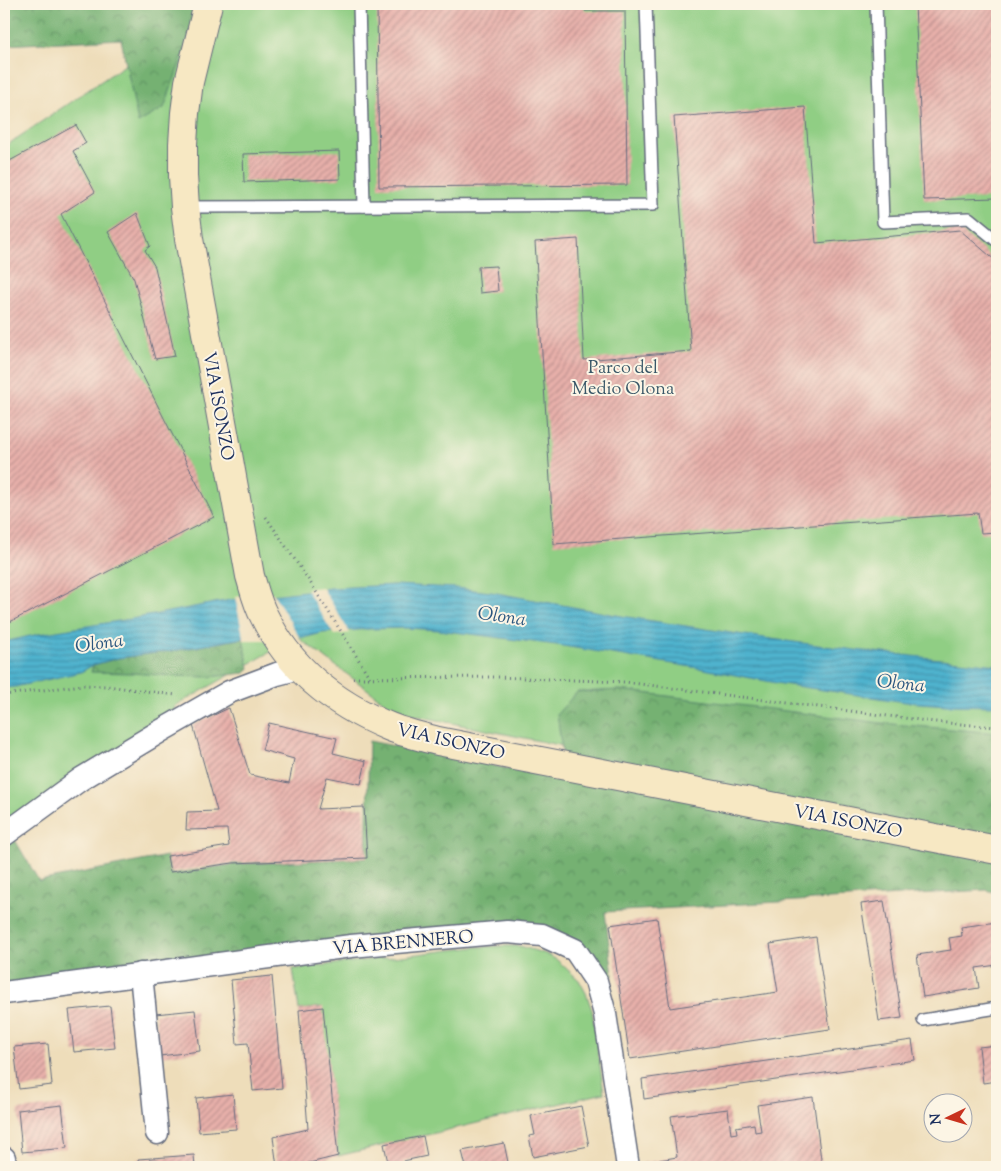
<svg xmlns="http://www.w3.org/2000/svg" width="1001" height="1171" font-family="'Sorts Mill Goudy',serif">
<defs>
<pattern id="forest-crowns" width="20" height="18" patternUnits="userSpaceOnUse" patternTransform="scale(1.25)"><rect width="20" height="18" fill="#74b172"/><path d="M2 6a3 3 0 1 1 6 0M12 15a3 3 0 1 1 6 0" fill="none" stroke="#5e9061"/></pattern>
<pattern id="water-rules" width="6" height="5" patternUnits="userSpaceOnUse" patternTransform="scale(1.25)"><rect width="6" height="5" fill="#4fb2cd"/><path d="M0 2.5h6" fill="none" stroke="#4191aa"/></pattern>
<pattern id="building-hatch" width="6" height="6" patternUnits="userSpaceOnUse" patternTransform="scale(1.25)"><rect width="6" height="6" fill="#e8b0aa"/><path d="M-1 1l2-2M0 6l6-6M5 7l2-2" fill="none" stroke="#bb908e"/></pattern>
</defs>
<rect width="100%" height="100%" fill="#fcf5e5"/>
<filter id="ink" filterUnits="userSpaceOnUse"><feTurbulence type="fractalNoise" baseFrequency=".02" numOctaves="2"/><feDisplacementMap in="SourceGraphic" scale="10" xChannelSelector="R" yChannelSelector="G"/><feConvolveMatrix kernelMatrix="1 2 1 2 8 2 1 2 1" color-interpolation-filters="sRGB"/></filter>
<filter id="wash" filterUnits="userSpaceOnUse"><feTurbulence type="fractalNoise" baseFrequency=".0096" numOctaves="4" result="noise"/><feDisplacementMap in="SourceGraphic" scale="20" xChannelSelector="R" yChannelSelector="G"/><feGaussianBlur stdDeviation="1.12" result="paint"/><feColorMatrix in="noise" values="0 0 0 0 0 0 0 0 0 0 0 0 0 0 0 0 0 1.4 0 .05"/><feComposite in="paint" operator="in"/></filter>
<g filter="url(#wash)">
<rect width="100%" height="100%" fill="#eeddba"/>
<g fill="#90ce84" stroke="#567e71">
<path d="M4,4h993v821l-214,-34 -385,-79 -101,-75 -122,69 -1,6 -166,116 -4,-13v-668l124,-84 -6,-26z"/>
<path d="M500,946h20l26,8 11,6 22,20 7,13 6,17 12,83 -266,63 -16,-149 -23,3 -6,-41 183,-22z"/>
</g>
<g fill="url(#forest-crowns)" stroke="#487068">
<path d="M4,4h197l-37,104 -26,15 -17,-84 -117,6z"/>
<path d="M243,638l6,30 -4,5 -35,4 -36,-1 -42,-3 -41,-1 2,-7 25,-7 60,-8z"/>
<path d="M620,690l261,33 116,10v160l-10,-3 -382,22 8,64 -19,3 -52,-45 -538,58v-177l4,13 31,53 128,-25 4,18 64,-10 131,-6 3,-117 197,39 -9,-66 20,-22z"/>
</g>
<path fill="url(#water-rules)" stroke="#357096" d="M395,585l61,3 35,4 136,25 144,22 84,11 142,15v41l-51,-1 -40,-3 -124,-18 -78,-15 -147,-24 -118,-15 -33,-2 -37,1 -47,4 -15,4 -64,1 -65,12 -60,8 -25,7 -12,7 -66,15 -11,1v-46l35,-8 98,-16 93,-18 101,-12z"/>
<g fill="#eeddba">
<path d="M322,587l28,46 -16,2 -28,-46z"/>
<path d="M273,593l28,47h-57l-9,-43z"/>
</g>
<g id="blocks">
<g fill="url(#building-hatch)">
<path d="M377,4h207l1,7h40l2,174 -248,2z"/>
<path d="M915,4h82v194l-73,2z"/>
<path d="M805,107l11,136 144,-13 37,32v270l-16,1 -3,-20 -424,31 -19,-302 43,-3 6,121 107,-9 -17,-234z"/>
<path d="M76,125l10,18 -13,8 22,41 -34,22 153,303 -210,108v-461z"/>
<path d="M339,151l1,28 -96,3 -1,-28z"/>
<path d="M137,213l13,33 -5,4 10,17 20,89 -20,3 -21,-80 -26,-47z"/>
<path d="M496,266l2,25 -18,2 -2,-26z"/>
<path d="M229,708l21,67 39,8 5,-24 -32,-9 7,-27 68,15 -4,15 33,8 -5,23 -34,-7 -9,32 46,-2 3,51 -134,5 -63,9 -3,-16 62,-10 -2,-17 -41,1 1,-18 30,-1 -24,-86z"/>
<path d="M884,901l18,117 -23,3 -18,-117z"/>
<path d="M657,918l13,90 108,-16 -8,-48 46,-7 14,92 -200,30 -20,-134z"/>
<path d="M997,922v43l-21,3 3,20 -56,9 -6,-42 34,-5 -2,-12 13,-2 -1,-9z"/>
<path d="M272,976l10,112 -29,3 -5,-48 -11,1 -6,-64z"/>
<path d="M110,1006l5,42 -41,4 -5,-42z"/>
<path d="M323,1007l15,149 -45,11h-16l-4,-30 35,-8 -9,-119z"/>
<path d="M195,1010l5,41 -40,5 -5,-42z"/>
<path d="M912,1040l3,20 -271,39 -2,-20z"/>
<path d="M48,1044l4,41 -33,4 -5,-42z"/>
<path d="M997,1045v36l-14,2 -4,-36z"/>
<path d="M233,1094l3,35 -37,3 -3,-34z"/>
<path d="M813,1097l9,70h-179l-1,-4 35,-6 -6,-41 57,-7 3,25 6,-1 -1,-6 18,-3 1,8 6,-1 -4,-26z"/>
<path d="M62,1105l5,43 -45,4 -4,-42z"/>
<path d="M581,1106l8,40 -56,11 -4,-21 6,-1 -4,-19z"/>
<path d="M423,1136l4,20 -24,5 2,6h-16l-5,-23z"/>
<path d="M504,1143l5,24h-43l-4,-16z"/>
<path d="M194,1155l1,12h-56l-1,-8z"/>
</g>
</g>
</g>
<g filter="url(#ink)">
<use href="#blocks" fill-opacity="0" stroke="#656c7e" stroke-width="1"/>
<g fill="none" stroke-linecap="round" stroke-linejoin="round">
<g stroke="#656c7e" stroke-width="14">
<g id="lane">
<path d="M359,4l5,202"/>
<path d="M876,4l7,218 86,-4 28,23"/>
<path d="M186,207l467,-2 -7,-201"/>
<path d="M923,1020l74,-12"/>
</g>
</g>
<g stroke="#656c7e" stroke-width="25">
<g id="street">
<path d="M4,835l77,-56 78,-47 70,-40 48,-18 23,-6"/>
<path d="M141,974l16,159"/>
<path d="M4,993l347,-47 156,-14 35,3 33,15 21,31 9,33 23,153"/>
<path d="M4,1158l1,9h-1"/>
</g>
</g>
<g stroke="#656c7e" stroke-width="30">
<path id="secondary" d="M208,4l-19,78 -4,31 -2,31v32l2,31 4,32 61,337c4,13 7,27 14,40 26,53 72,89 126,111 15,6 32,10 48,14l559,109"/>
</g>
<g stroke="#656c7e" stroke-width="3" stroke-dasharray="1 4" stroke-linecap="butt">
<path d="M266,517l44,65 60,96"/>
<path d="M353,678l144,-1 128,5 310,40 62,5"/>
<path d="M4,695l79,-10 24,1 69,9"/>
</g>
<use href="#lane" stroke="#fff" stroke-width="11"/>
<use href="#street" stroke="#fff" stroke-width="22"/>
<use href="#secondary" stroke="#f7e8c3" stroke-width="28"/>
</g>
</g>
<g text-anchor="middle" stroke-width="4" stroke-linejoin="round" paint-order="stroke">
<g font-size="18" fill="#385768" stroke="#fcf5e5">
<text x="623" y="373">Parco del<tspan x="623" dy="21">Medio Olona</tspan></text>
</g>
<g font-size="18" fill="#1b2f5e" stroke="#fcf5e5">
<text transform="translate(219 406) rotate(80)" y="6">VIA ISONZO</text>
<text transform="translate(451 741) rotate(13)" y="6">VIA ISONZO</text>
<text transform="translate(848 821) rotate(11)" y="6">VIA ISONZO</text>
<text transform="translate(403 942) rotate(-5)" y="6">VIA BRENNERO</text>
</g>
<g font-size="19" font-style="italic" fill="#2b567f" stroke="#fcf5e5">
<text transform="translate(502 615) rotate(8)" y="7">Olona</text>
<text transform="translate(99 642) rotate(-8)" y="7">Olona</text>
<text transform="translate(901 682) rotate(6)" y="7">Olona</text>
</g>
</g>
<rect width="1001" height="1171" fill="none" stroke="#fcf5e5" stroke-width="20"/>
<g transform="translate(948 1118) rotate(265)"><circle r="24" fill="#fcf5e5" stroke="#a2a6af"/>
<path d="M0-4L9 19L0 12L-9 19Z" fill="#c8321e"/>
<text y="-8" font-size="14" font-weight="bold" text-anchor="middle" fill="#1b2f5e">N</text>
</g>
</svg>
